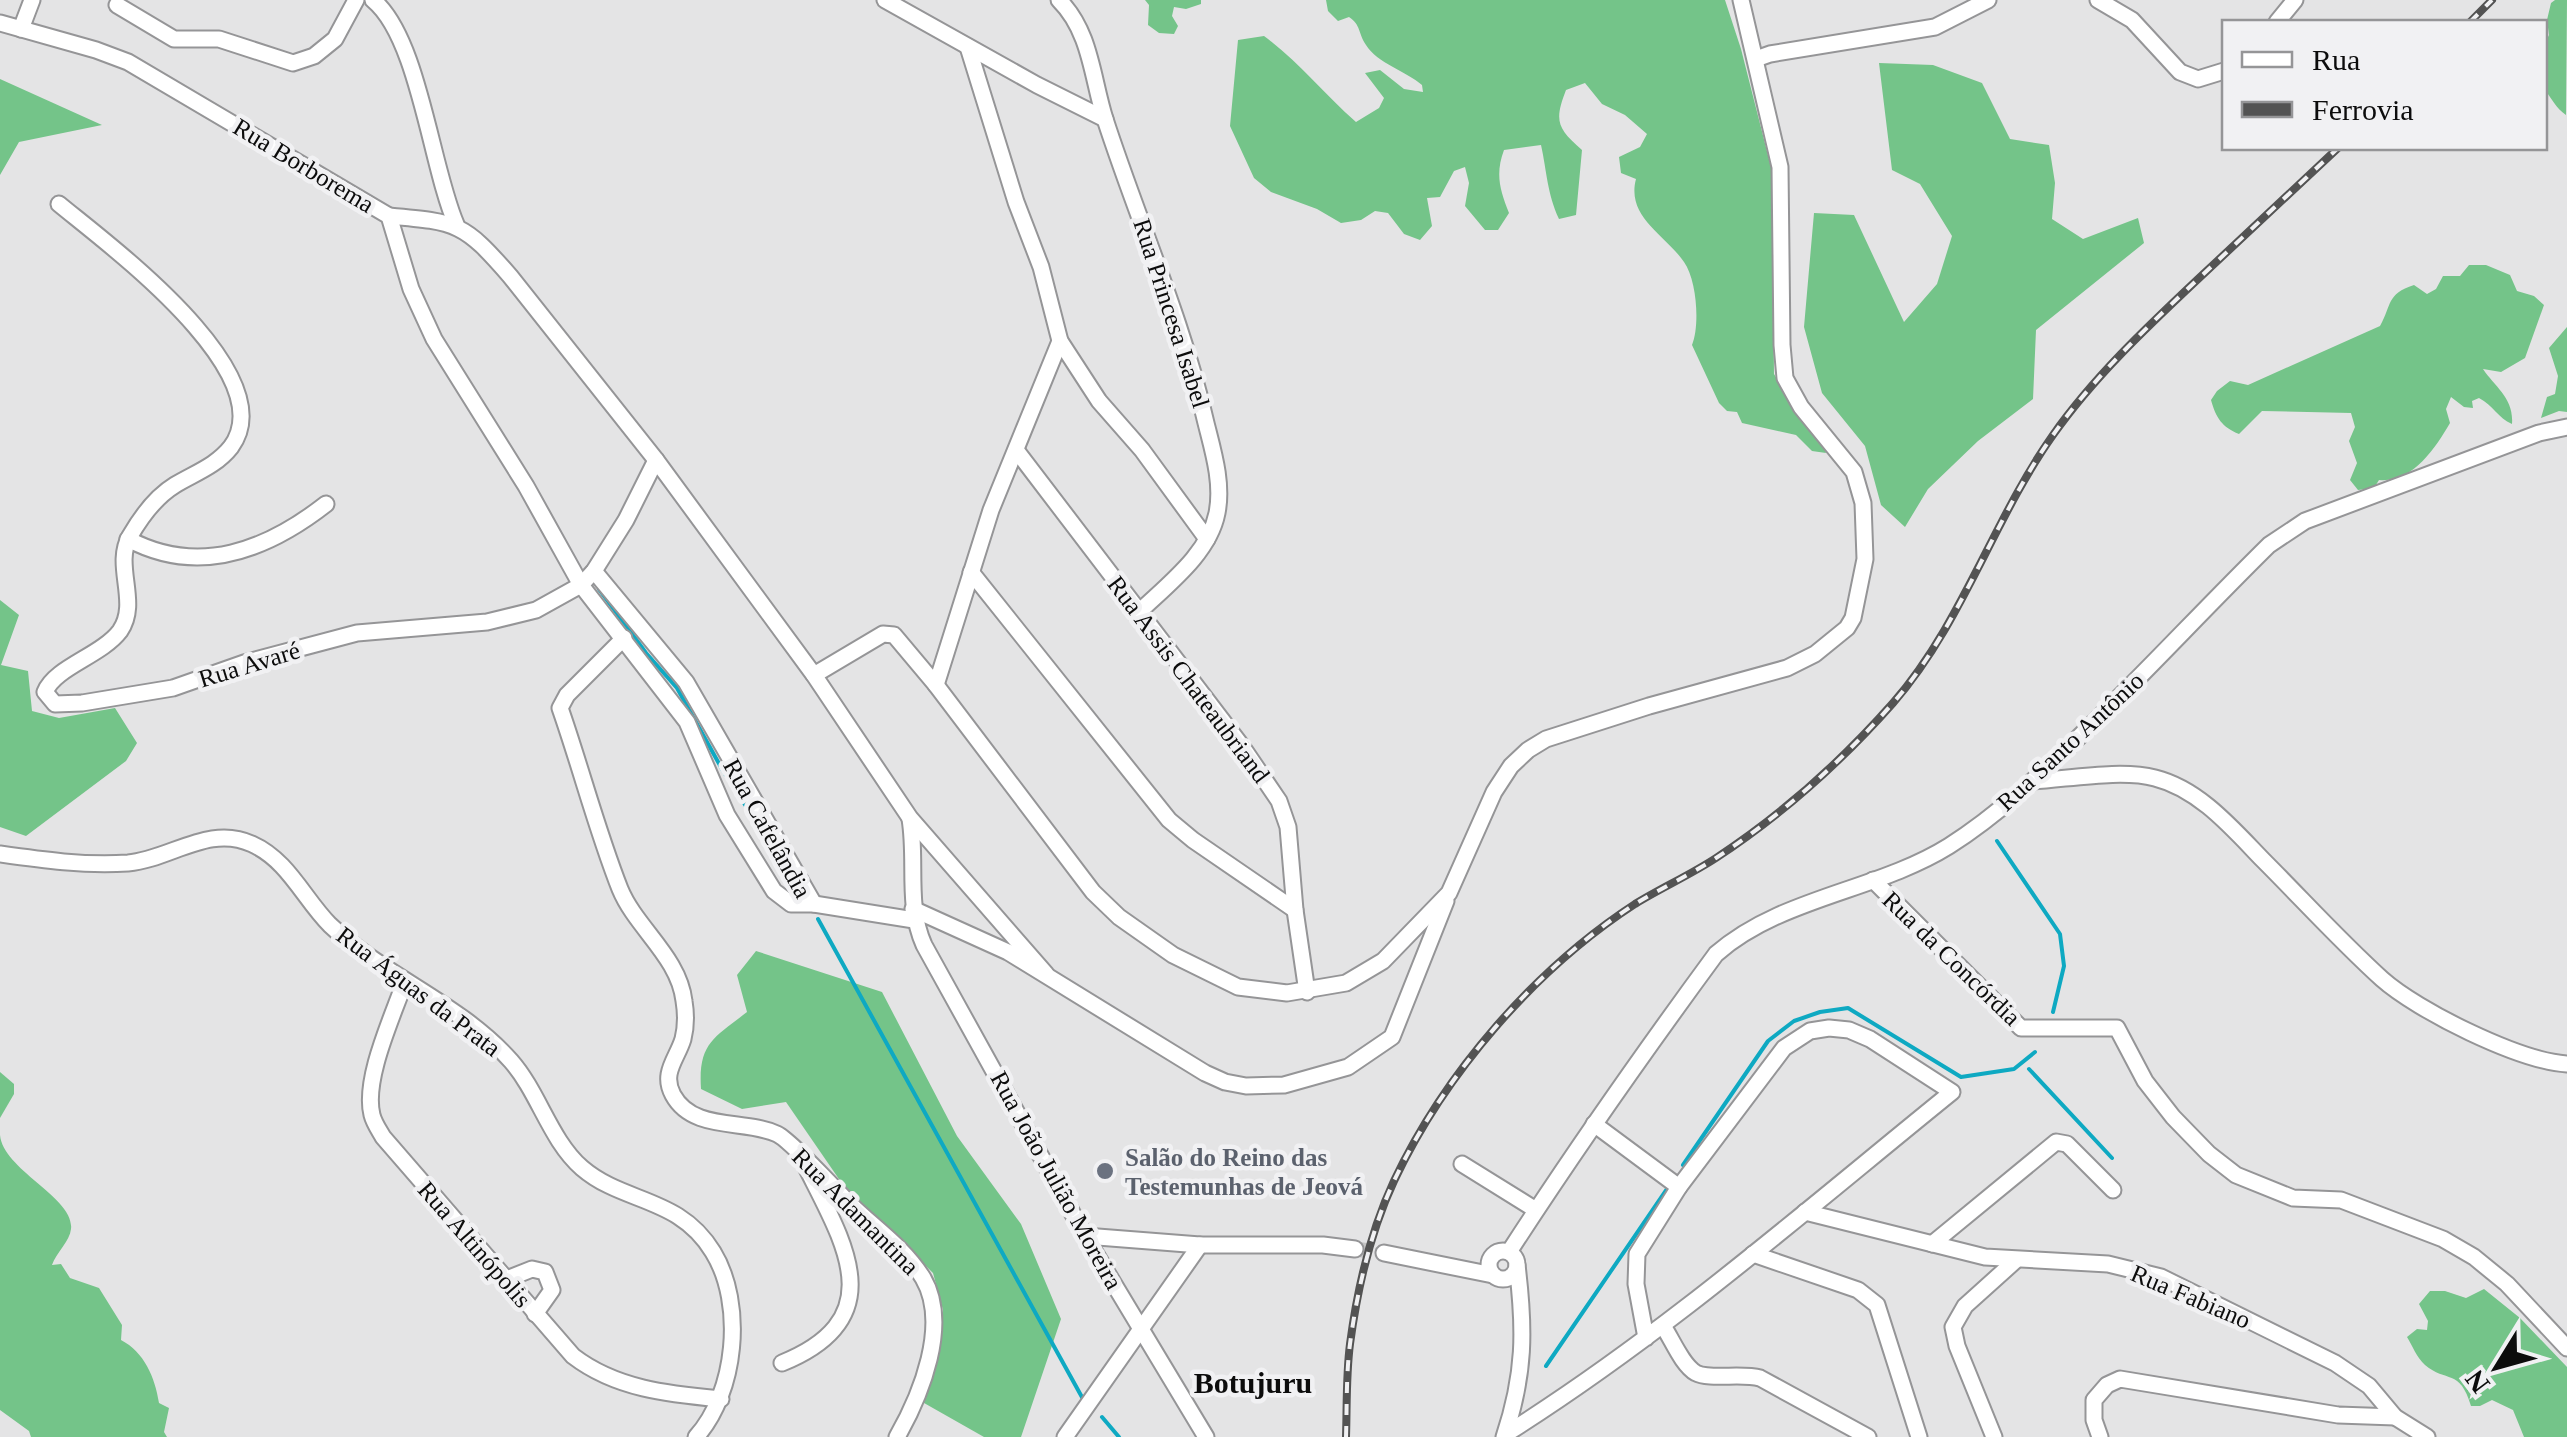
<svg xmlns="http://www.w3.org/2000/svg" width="2567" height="1437" font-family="Georgia,serif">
<rect width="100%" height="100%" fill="#e4e4e5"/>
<g fill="#74c489">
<path d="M1145,0h56v4l-15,5 -12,-2 -2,9 6,10 -4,8 -15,-1 -11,-8 1,-20z"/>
<path d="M1326,0h399l16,49 31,122 2,203c15,26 44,50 52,79l-14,-2 -16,-16 -54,-12 -5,-11 -10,-1 -8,-8 -27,-58c8,-19 5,-65 -8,-83 -19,-28 -58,-45 -48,-83l-15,-6 -2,-16 21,-10 7,-13 -22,-19 -23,-11 -17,-21 -19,7c-12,31 -9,38 16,60l-6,65 -17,4c-12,-26 -12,-47 -18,-74l-37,5c-9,24 -4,40 5,63l-11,17h-13l-20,-24 4,-23 -4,-16 -11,4 -14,26 -13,1 5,28 -12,14 -16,-6 -16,-21 -13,-2 -14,9 -20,3 -24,-14 -46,-17 -17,-14 -24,-52 8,-86 26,-4c34,25 60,58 92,86l23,-14 5,-10 -19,-25 15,-3 24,19 19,3 -1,-7c-16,-14 -45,-22 -56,-40 -8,-12 -5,-20 -17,-28l-11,4 -10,-10z"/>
<path d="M2555,0h12l-1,115c-10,-7 -14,-16 -21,-25l2,-8 -2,-2v-37l4,-8 -2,-15 4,-17z"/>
<path d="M1879,63l54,2 49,18 28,56 39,6 6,38 -3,36 31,20 55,-21 6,25 -108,87 -3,69 -55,42 -50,48 -23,38 -24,-22 -16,-59 -43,-53 -18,-66 10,-114 40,2 50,107 33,-38 15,-48 -32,-52 -28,-14z"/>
<path d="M0,79l102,46 -83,17 -19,33z"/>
<path d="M2469,265h17l24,10 7,16 17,5 10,9 -19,53 -24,14 -18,-3c12,18 31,29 29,55 -14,-6 -19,-19 -33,-26l-7,3 1,7 -9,-1 -13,-10 -5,12 4,14c-15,26 -38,60 -71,57l-5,8 -16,2 -8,-10 7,-17 -8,-22 6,-14 -4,-14 -89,-2 -23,23c-17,-7 -23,-16 -28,-34l6,-9 13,-10 18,4 132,-59c12,-21 6,-32 34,-41l13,9 9,-5 7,-13h17z"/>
<path d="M2567,327v85l-8,-1 -18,7 6,-21 8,-3 3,-18 -9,-28z"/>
<path d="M0,600l19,15 -18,50 27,6 4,40 27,7 56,-10 22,35 -11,18 -100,75 -26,-9z"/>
<path d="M756,951l126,41 75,144 64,88 40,95 -40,118h-37l-67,-38 23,-61 3,-28 -10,-37 -92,-91 -55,-80 -44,7 -41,-20c-3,-46 13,-51 46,-77l-10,-37z"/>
<path d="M0,1072l14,12v10l-14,24z"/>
<path d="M0,1135c3,35 75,63 71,94 -1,12 -15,24 -19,36l9,-1 9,14 29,10 23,37 -1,15c23,12 34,37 38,63l10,5 -5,24 3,5h-136l-2,-6 -29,-21z"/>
<path d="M2484,1289l36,29 47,49v70h-43l-11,-27 -21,-10 -12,6h-9c-11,-38 -25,-23 -46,-41 -8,-7 -13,-20 -18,-28l10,-8 10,1 1,-9 -9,-17 11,-13h15l21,7z"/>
</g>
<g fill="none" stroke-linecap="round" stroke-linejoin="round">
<g stroke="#0ea9c2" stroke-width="4">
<path d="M599,589l47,64 31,35 45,81 58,90"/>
<path d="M1997,841l63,93 4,32 -11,46"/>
<path d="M818,919l265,480"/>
<path d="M2029,1069l83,89"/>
<path d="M1683,1165l85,-124 26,-20 26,-9 28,-4 113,69 53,-8 21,-17"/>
<path d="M1546,1366l121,-177"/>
<path d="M1102,1417l17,20"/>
</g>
<path stroke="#c4c4c4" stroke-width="15" stroke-dasharray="15 8" stroke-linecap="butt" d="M1355,1249l29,4"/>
<g stroke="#959597" stroke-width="19">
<g id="minor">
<path d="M373,0c46,38 58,167 83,224"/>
<path d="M885,0l152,85 68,34"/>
<path d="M1059,0c32,32 33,78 46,119 33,102 77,199 101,304 7,28 17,60 11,90 -8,41 -50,72 -79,100"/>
<path d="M2098,0l34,20 48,52 18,7 26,-8"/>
<path d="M117,5l57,34h45l74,24 21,-7 21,-17 21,-39"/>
<path d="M2277,22l18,-22"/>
<path d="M0,23l96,27 32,12 261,154 22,73 23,50 92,147 55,99 106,137 40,93 47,76 17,13h23l100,16"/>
<path d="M21,29l11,-29"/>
<path d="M968,47l48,155 25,65 19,74 39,60 43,49 65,89"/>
<path d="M1756,59l14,-5 165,-27 53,-27"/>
<path d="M59,204c47,39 226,170 172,243 -15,19 -36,26 -56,38 -18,11 -34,32 -45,51 -17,30 10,66 -10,95 -19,25 -65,36 -75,61l10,12 27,-1 91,-15 71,-25 113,-30 130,-11 49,-12 45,-25 13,-14 32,-51 30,-60"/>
<path d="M389,216c69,6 75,7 121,60l146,184 158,215 96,143 136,156"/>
<path d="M1016,450l225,295 38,56 9,26 7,83 12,82"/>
<path d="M128,539c71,38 139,11 198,-35"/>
<path d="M594,571l92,111 128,222"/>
<path d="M971,572l198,248 24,20 102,70"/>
<path d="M624,638l-57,57 -7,13c21,60 37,123 60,181 16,39 59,68 64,112 2,12 2,26 -1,38 -6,20 -22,34 -10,56 20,37 72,24 104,39 13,6 57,54 71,68 25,25 56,45 75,76 27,46 -2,117 -26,159"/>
<path d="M814,675l69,-41 11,1 42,50 157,207 26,25 54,38 65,32 49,6 59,-10 37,-22 66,-68 45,-101 17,-26 17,-16 18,-11 103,-33 138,-38 28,-14 32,-26 6,-10 12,-59 -2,-56 -9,-31 -53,-65 -16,-29 -3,-33 -2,-178 -39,-167"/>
<path d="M936,685l55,-175 69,-169"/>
<path d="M2033,781c36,-2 88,-12 122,-3 44,11 77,50 108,82 39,39 77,81 119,119 36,32 137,82 185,85"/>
<path d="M910,819c7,42 -4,86 14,126l161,291 121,201"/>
<path d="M0,854c42,6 85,12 128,9 43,-4 81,-39 124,-19 36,16 52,55 78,81 55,52 131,79 181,136 28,32 39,79 71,107 42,36 97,28 131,84 32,52 23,141 -17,185"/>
<path d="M1873,880l148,148h96l28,53 28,36 36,37 27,21 57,23 48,2 102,39 31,18 33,27 60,64"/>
<path d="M913,909l95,43 197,121 20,9 21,4 38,-1 64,-18 44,-30 54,-136"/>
<path d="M405,981c-12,35 -42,98 -33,134 2,8 7,15 11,22l190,219c43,33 95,38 148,43"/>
<path d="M1594,1124l85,63"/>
<path d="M1462,1164l74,46"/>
<path d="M1805,1212l180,45 123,7 53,13 174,86 34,23 26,31 32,20"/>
<path d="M1085,1236l115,9h123l32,4"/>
<path d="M1932,1244l124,-102 11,2 46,46"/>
<circle cx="1503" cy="1265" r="14"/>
<path d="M1509,1252c66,-102 135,-200 207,-298 65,-57 161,-63 233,-108 49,-31 92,-72 133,-112 64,-62 124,-127 187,-189l36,-24 234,-88 28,-6"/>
<path d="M1384,1253l109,22"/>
<path d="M1753,1254l105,36 19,15 42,132"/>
<path d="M507,1279l25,-10 13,3 7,18 -17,24"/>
<path d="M1663,1326c9,13 19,39 33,47 13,7 46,0 64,5l108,59"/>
<path d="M782,1363c111,-45 62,-120 23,-198"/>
<path d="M1506,1434c159,-100 300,-224 446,-342l-82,-53 -21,-9 -20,-2 -19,3 -26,17 -105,139 -42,67 -1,30 10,54"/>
<path d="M1065,1437l135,-192"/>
<path d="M1504,1437c21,-63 21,-107 13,-172"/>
<path d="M1994,1437l-37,-91 -4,-19 12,-21 50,-45"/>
<path d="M2100,1437l-6,-17v-20l13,-15 13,-6 218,36 57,2"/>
</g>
</g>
<use href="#minor" stroke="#fff" stroke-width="15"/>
<g stroke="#535353" stroke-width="8">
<g id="rail">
<path d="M2470,22l22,-22"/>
<path d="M1346,1437c1,-31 0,-62 4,-93 7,-53 21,-114 44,-163 51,-108 141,-212 241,-277 26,-16 55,-29 81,-46 67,-44 124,-95 177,-155 69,-79 100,-183 160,-268 40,-57 93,-107 144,-155 47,-44 94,-88 141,-132"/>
</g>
</g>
<use href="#rail" stroke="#f1f1f3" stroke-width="4" stroke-dasharray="11" stroke-linecap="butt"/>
</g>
<circle fill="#6b7280" stroke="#f1f1f3" stroke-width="4" cx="1105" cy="1171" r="10"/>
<g text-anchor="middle" stroke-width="9" stroke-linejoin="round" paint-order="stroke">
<g font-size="25" fill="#0c0c0c" stroke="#f1f1f3">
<text transform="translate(304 165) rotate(31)" y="9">Rua Borborema</text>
<text transform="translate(1172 313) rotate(72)" y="9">Rua Princesa Isabel</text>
<text transform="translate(249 664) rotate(-17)" y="9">Rua Avaré</text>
<text transform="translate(1189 679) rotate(53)" y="9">Rua Assis Chateaubriand</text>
<text transform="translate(2070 741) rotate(-43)" y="9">Rua Santo Antônio</text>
<text transform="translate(768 828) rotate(61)" y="9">Rua Cafelândia</text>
<text transform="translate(1952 958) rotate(44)" y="9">Rua da Concórdia</text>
<text transform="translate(419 991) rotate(37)" y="9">Rua Águas da Prata</text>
<text transform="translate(1057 1180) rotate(61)" y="9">Rua João Julião Moreira</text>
<text transform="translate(856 1211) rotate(45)" y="9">Rua Adamantina</text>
<text transform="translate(475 1244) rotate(49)" y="9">Rua Altinópolis</text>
<text transform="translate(2191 1296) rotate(23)" y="9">Rua Fabiano</text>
</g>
<g font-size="25" font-weight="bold" fill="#5b616d" stroke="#f1f1f3" text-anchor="start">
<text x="1125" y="1166">Salão do Reino das<tspan x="1125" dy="29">Testemunhas de Jeová</tspan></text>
</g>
<g font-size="30" font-weight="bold" fill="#0c0c0c" stroke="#f1f1f3">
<text x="1253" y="1393">Botujuru</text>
</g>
</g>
<rect x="2222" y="20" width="325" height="130" fill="#f1f1f3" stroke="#959597" stroke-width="2.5"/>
<rect x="2242" y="52" width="50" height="15" fill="#ffffff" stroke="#959597" stroke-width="2.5"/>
<text x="2312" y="70" font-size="30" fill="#0c0c0c">Rua</text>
<rect x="2242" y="102" width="50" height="15" fill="#535353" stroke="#959597" stroke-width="2.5"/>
<text x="2312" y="120" font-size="30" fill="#0c0c0c">Ferrovia</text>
<g transform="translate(2497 1367) rotate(233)" stroke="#f1f1f3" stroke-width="8" paint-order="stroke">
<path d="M0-8L18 38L0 25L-18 38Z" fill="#0c0c0c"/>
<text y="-15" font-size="28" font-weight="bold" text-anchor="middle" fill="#0c0c0c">N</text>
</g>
</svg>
